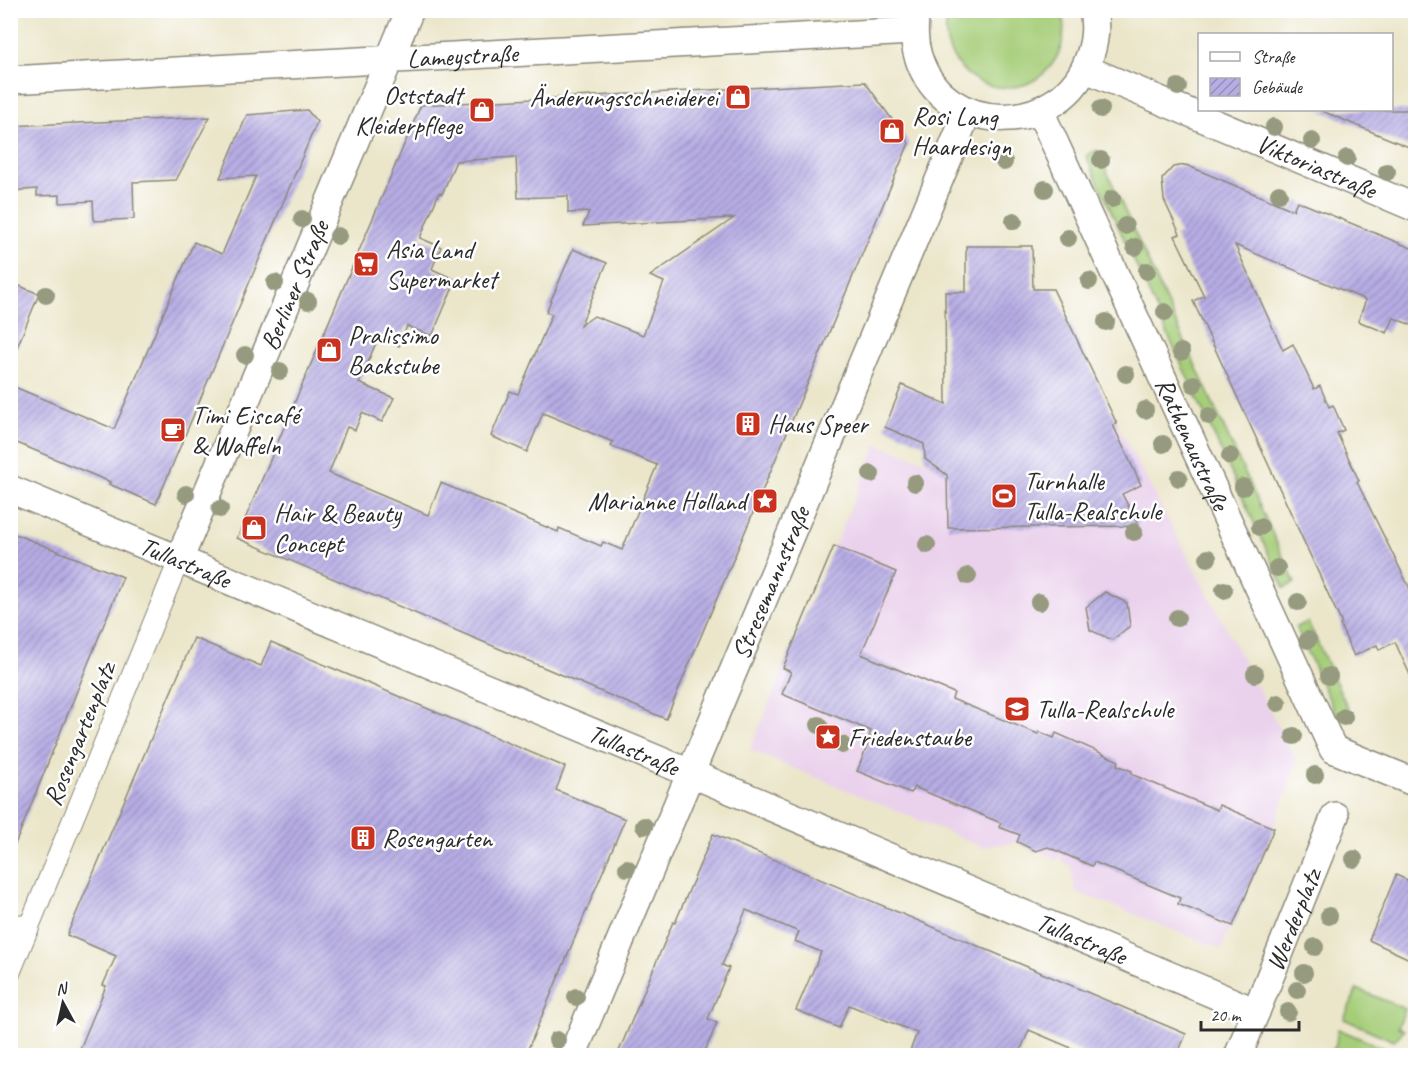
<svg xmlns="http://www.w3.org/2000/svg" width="1426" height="1066" font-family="Caveat,sans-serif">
<defs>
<pattern id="building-hatch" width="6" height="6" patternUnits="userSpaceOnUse" patternTransform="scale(1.5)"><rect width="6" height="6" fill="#b7ade5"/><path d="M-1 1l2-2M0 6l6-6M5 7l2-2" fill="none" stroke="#958dba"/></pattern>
</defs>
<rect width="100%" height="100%" fill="#fff"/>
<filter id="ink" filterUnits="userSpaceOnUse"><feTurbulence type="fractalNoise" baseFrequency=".0167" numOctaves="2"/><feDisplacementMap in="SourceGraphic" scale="12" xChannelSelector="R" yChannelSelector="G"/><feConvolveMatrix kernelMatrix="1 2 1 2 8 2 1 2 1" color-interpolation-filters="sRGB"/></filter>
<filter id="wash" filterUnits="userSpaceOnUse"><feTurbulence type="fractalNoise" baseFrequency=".008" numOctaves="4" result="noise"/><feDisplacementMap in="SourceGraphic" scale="24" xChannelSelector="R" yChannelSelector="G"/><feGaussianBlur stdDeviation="1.35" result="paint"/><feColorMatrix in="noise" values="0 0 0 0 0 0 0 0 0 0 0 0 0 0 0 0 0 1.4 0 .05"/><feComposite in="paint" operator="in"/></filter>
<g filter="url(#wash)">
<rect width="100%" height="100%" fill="#ebe6ca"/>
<path fill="#ead1ec" d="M1117,424l180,337 -23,67 -53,121 -146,-58 -4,-25 -9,-5 -2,-5 -6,5 -2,-4 -15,-6 -5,1 -2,-8 -5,2 -8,-4 -34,5 -233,-97 127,-306 56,20 136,-19z"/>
<g fill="#a6ce79" stroke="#687c52" stroke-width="1.5">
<path d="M949,11h113c4,20 2,39 -12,56 -42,48 -121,5 -101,-56z"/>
<path d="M1097,150l198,433 -11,5 -198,-432z"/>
<path d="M1308,622l42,91 -12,6 -42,-92z"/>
<path d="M1357,989l48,20 -7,18 6,3 -10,11 -50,-22z"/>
<path d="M1338,1029l50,21 -3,5h-57c13,-13 6,-12 10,-26z"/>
</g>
<g id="blocks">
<g fill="url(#building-hatch)" fill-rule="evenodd">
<path d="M865,82l44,61 -243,576 -429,-181 184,-433zM516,157l2,41 50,-2v17l21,-1 -6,14 151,-8 -84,58 14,6 -21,53 -49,-19 -14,10 27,-63 -34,-14 -27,63 6,2 -34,80 -8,-3 -19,45 36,16 16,-39 70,29 -2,4 46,19 -35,85 -19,-8 -2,4 -42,-18 -1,4 -117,-49 -13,32 -99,-42 18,-46 8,3 7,-17 20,9 12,-24 -35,-15 19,-45 21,8 8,-20 25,10 24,-56 -24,-11 9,-22 -21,-9 19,-45 3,1 14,-33z"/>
<path d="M307,110l10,12 -161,382 -47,-20 1,-2 -100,-42v-55l104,44 80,-187 28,12 34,-78 -36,2 27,-63z"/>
<path d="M1320,110h96v40l-39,-16z"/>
<path d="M210,117l-34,63 -43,2 1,37 -40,2 -1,-20 -33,2v-8l-23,1v-7l-27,2v-65z"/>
<path d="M1186,165l107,45 4,-9 119,49v77l-22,-9 -7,15 -29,-12 8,-21 -131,-55 48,105 10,-6 21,45 6,-3 9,21 4,-2 11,25 -7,3 22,48 -2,1 59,119v87l-21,-46 -16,8 -2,-5 -23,11 -14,-31 2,-1 -149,-323 11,-5 -29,-60 5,-2 -16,-34 -2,-21 11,-12z"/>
<path d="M966,246h66l1,43h20l64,135 -4,1 28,60 -19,9 17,32 -191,2 -1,-53 -22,-16 -1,-15 -39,-17 17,-42 44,19 -1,-112h21z"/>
<path d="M10,282l29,12 -28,68h-1z"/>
<path d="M10,532l113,45 -111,275h-2z"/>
<path d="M834,546l62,26 -35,82 93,39 -2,6 86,35 1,-2 15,6 2,-5 63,28 -2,4 15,6 -1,3 86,36 2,-5 55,23 -41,98 -55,-22 2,-6 -86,-36 -2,4 -44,-19 -12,4 -19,-9 3,-7 -21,-8 2,-4 -87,-36 -3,6 -54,-22 14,-34 -2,-1 2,-5 -89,-37 9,-22 -8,-4z"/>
<path d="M1105,592l22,11 3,23 -18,14 -22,-10 -4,-23z"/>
<path d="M194,638l67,28 10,-24 294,125 -9,23 69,29 -100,237h-448l29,-70 -3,-1 13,-29 -49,-21z"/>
<path d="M713,834l473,200 -9,22h-87l-61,-26 -11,26h-110l9,-23 -68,-28 -10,23 -43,-18 25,-58 -26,-11 4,-9 -53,-22 -24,55 7,3 -21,51 9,4 -14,33h-86l56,-134 2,1z"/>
<path d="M1396,875l20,9v78l-47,-22z"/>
</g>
</g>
</g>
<g filter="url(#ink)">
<use href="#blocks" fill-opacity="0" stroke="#8b887a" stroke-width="1.5"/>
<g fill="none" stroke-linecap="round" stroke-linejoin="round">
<g stroke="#8b887a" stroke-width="22">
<g id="pedestrian">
<path d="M10,922l19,6"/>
<path d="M10,973l169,-413"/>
</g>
</g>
<g stroke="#8b887a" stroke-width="30">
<g id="minor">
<path d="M916,10c-2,16 -3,30 2,46 25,83 146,81 172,-1 5,-14 6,-30 3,-45"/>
<path id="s1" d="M1086,69l330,139"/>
<path id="s2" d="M10,80l903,-49"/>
<path id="s3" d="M1040,111l293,638 83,34"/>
<path id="s4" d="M10,489l680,284 566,239"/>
<path id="s5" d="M179,560l231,-550"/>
<path id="s6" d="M572,1056l396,-945"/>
<path id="s7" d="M1238,1056l97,-240"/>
</g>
</g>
<use href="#pedestrian" stroke="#fff" stroke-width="20"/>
<use href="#minor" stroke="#fff" stroke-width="27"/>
</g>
<g fill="#969a7f">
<circle cx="1178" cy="87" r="9"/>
<circle cx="1101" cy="109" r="9"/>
<circle cx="1274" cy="127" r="9"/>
<circle cx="1312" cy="141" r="9"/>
<circle cx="1347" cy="158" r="9"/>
<circle cx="1101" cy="160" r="9"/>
<circle cx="1004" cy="162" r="9"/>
<circle cx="1387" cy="172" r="9"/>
<circle cx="1045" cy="189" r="9"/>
<circle cx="1279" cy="194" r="9"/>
<circle cx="1112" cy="199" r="9"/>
<circle cx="302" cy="219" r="9"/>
<circle cx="1014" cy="221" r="9"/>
<circle cx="1125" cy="226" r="9"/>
<circle cx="338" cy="236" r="9"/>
<circle cx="1068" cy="238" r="9"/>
<circle cx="1135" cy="247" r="9"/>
<circle cx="1147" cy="271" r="9"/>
<circle cx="1089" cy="281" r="9"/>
<circle cx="275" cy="283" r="9"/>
<circle cx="46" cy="295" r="9"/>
<circle cx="308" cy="301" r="9"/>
<circle cx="1165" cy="312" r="9"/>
<circle cx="1106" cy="322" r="9"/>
<circle cx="1181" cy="352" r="9"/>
<circle cx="245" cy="355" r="9"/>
<circle cx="280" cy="371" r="9"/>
<circle cx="1126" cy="374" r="9"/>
<circle cx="1194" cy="384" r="9"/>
<circle cx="1145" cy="410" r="9"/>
<circle cx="1209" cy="416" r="9"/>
<circle cx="1163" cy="444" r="9"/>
<circle cx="1230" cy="456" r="9"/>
<circle cx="871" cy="474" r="9"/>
<circle cx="1179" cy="478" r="9"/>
<circle cx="915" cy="483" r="9"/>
<circle cx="1243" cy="487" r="9"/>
<circle cx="186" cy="494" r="9"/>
<circle cx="220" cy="509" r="9"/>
<circle cx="1260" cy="527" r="9"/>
<circle cx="1134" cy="532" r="9"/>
<circle cx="927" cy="545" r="9"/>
<circle cx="1208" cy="558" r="9"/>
<circle cx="1277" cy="568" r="9"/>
<circle cx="968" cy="576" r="9"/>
<circle cx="1224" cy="590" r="9"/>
<circle cx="1039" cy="602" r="9"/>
<circle cx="1298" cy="602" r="9"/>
<circle cx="1177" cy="618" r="9"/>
<circle cx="1308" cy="640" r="9"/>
<circle cx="1255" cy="674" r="9"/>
<circle cx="1329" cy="676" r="9"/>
<circle cx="1278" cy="703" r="9"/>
<circle cx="1344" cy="717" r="9"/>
<circle cx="819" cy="725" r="9"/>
<circle cx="1294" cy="736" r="9"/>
<circle cx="842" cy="745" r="9"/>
<circle cx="1315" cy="775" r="9"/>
<circle cx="644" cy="826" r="9"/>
<circle cx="1354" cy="859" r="9"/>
<circle cx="627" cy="868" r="9"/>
<circle cx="1329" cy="916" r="9"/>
<circle cx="1315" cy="947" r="9"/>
<circle cx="1304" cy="973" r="9"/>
<circle cx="1297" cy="990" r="9"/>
<circle cx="576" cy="997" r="9"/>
<circle cx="1288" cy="1012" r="9"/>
<circle cx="557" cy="1040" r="9"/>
</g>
</g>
<defs>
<g id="shop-square" transform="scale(1.35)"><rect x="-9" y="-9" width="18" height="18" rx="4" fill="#c8321e" stroke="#fff"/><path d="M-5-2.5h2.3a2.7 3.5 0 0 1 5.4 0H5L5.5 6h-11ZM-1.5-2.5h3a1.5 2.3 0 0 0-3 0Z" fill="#fff"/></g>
<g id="supermarket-square" transform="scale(1.35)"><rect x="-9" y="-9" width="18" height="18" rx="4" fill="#c8321e" stroke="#fff"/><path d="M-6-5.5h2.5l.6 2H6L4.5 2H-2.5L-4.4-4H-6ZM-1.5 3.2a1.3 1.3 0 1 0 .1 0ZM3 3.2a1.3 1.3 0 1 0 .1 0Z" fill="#fff"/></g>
<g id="building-square" transform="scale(1.35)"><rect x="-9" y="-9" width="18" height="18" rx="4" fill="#c8321e" stroke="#fff"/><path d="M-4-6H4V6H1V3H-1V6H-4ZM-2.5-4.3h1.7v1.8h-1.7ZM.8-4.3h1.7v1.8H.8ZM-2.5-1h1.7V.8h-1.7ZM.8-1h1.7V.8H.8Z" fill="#fff"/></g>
<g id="cafe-square" transform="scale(1.35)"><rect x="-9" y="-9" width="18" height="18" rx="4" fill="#c8321e" stroke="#fff"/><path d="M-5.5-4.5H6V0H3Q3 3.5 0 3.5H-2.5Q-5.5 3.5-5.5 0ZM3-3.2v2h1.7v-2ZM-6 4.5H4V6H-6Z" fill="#fff"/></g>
<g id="stadium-square" transform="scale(1.35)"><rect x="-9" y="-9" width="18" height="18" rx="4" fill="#c8321e" stroke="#fff"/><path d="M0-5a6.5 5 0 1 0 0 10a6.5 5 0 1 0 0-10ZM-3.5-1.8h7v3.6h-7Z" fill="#fff"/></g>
<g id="sight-square" transform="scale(1.35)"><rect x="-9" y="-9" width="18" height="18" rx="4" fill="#c8321e" stroke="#fff"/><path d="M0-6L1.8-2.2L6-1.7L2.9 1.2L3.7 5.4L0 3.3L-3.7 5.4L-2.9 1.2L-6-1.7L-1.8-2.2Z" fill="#fff"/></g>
<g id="school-square" transform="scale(1.35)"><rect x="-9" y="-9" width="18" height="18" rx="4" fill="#c8321e" stroke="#fff"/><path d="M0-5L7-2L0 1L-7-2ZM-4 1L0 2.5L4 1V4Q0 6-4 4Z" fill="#fff"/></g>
</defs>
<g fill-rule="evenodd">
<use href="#shop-square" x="738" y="97"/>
<use href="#shop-square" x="482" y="110"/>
<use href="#shop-square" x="892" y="131"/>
<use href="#supermarket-square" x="366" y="264"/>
<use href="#shop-square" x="329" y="350"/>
<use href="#building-square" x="748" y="424"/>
<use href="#cafe-square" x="173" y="430"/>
<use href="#stadium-square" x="1004" y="496"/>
<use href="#sight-square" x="765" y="501"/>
<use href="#shop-square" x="254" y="528"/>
<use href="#school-square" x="1017" y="709"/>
<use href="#sight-square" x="828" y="737"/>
<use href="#building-square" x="363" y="838"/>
</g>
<g text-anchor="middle" stroke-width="5" stroke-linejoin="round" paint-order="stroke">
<g font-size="26" fill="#2b2b2b" stroke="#fff">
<text dy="9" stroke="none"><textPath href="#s2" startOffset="453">Lameystraße</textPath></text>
<text dy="9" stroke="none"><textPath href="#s1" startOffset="250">Viktoriastraße</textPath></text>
<text dy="9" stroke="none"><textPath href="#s5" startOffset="298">Berliner Straße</textPath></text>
<text dy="9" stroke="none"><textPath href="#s3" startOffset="366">Rathenaustraße</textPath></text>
<text dy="9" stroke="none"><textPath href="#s4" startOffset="190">Tullastraße</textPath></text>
<text dy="9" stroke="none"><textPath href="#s6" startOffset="513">Stresemannstraße</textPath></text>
<text transform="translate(79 734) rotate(-68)" y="9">Rosengartenplatz</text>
<text dy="9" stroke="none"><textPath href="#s4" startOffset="676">Tullastraße</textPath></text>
<text dy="9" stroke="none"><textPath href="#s7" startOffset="147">Werderplatz</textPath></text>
<text dy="9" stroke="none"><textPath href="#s4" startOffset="1162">Tullastraße</textPath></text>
</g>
<g font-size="26" fill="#2b2b2b" stroke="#fff" text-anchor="start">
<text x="462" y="104" text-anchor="end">Oststadt<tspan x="462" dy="30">Kleiderpflege</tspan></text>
<text x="718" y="106" text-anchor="end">Änderungsschneiderei</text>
<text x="912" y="125">Rosi Lang<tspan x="912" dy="30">Haardesign</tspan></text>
<text x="386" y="258">Asia Land<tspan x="386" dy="30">Supermarket</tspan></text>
<text x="348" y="344">Pralissimo<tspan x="348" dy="30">Backstube</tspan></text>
<text x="192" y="424">Timi Eiscafé<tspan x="192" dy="30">&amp; Waffeln</tspan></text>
<text x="768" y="433">Haus Speer</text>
<text x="1024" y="490">Turnhalle<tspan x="1024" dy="30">Tulla-Realschule</tspan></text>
<text x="746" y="510" text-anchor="end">Marianne Holland</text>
<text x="274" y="522">Hair &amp; Beauty<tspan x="274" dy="30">Concept</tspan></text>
<text x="1036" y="718">Tulla-Realschule</text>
<text x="848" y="746">Friedenstaube</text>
<text x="382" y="847">Rosengarten</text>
</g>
</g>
<rect width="1426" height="1066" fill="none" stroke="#fff" stroke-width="36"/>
<rect x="1198" y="33" width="195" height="78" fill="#ffffff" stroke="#aaaaaa" stroke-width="1.5"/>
<rect x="1210" y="52" width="30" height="9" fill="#ffffff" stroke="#aaaaaa" stroke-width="1.5"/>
<text x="1252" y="63" font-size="18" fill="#2b2b2b">Straße</text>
<rect x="1210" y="78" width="30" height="18" fill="url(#building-hatch)" stroke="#aaaaaa" stroke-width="1.5"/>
<text x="1252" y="93" font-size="18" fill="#2b2b2b">Gebäude</text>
<g transform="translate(63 1003) rotate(352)" stroke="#ffffff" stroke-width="4.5" paint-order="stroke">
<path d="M0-4.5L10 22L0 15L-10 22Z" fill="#2b2b2b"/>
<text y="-9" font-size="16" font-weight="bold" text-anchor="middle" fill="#2b2b2b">N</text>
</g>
<path d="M1201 1021v9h98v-9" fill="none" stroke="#2b2b2b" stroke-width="3"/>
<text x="1210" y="1021" font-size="18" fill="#2b2b2b" stroke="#ffffff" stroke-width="4.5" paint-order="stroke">20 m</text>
</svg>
